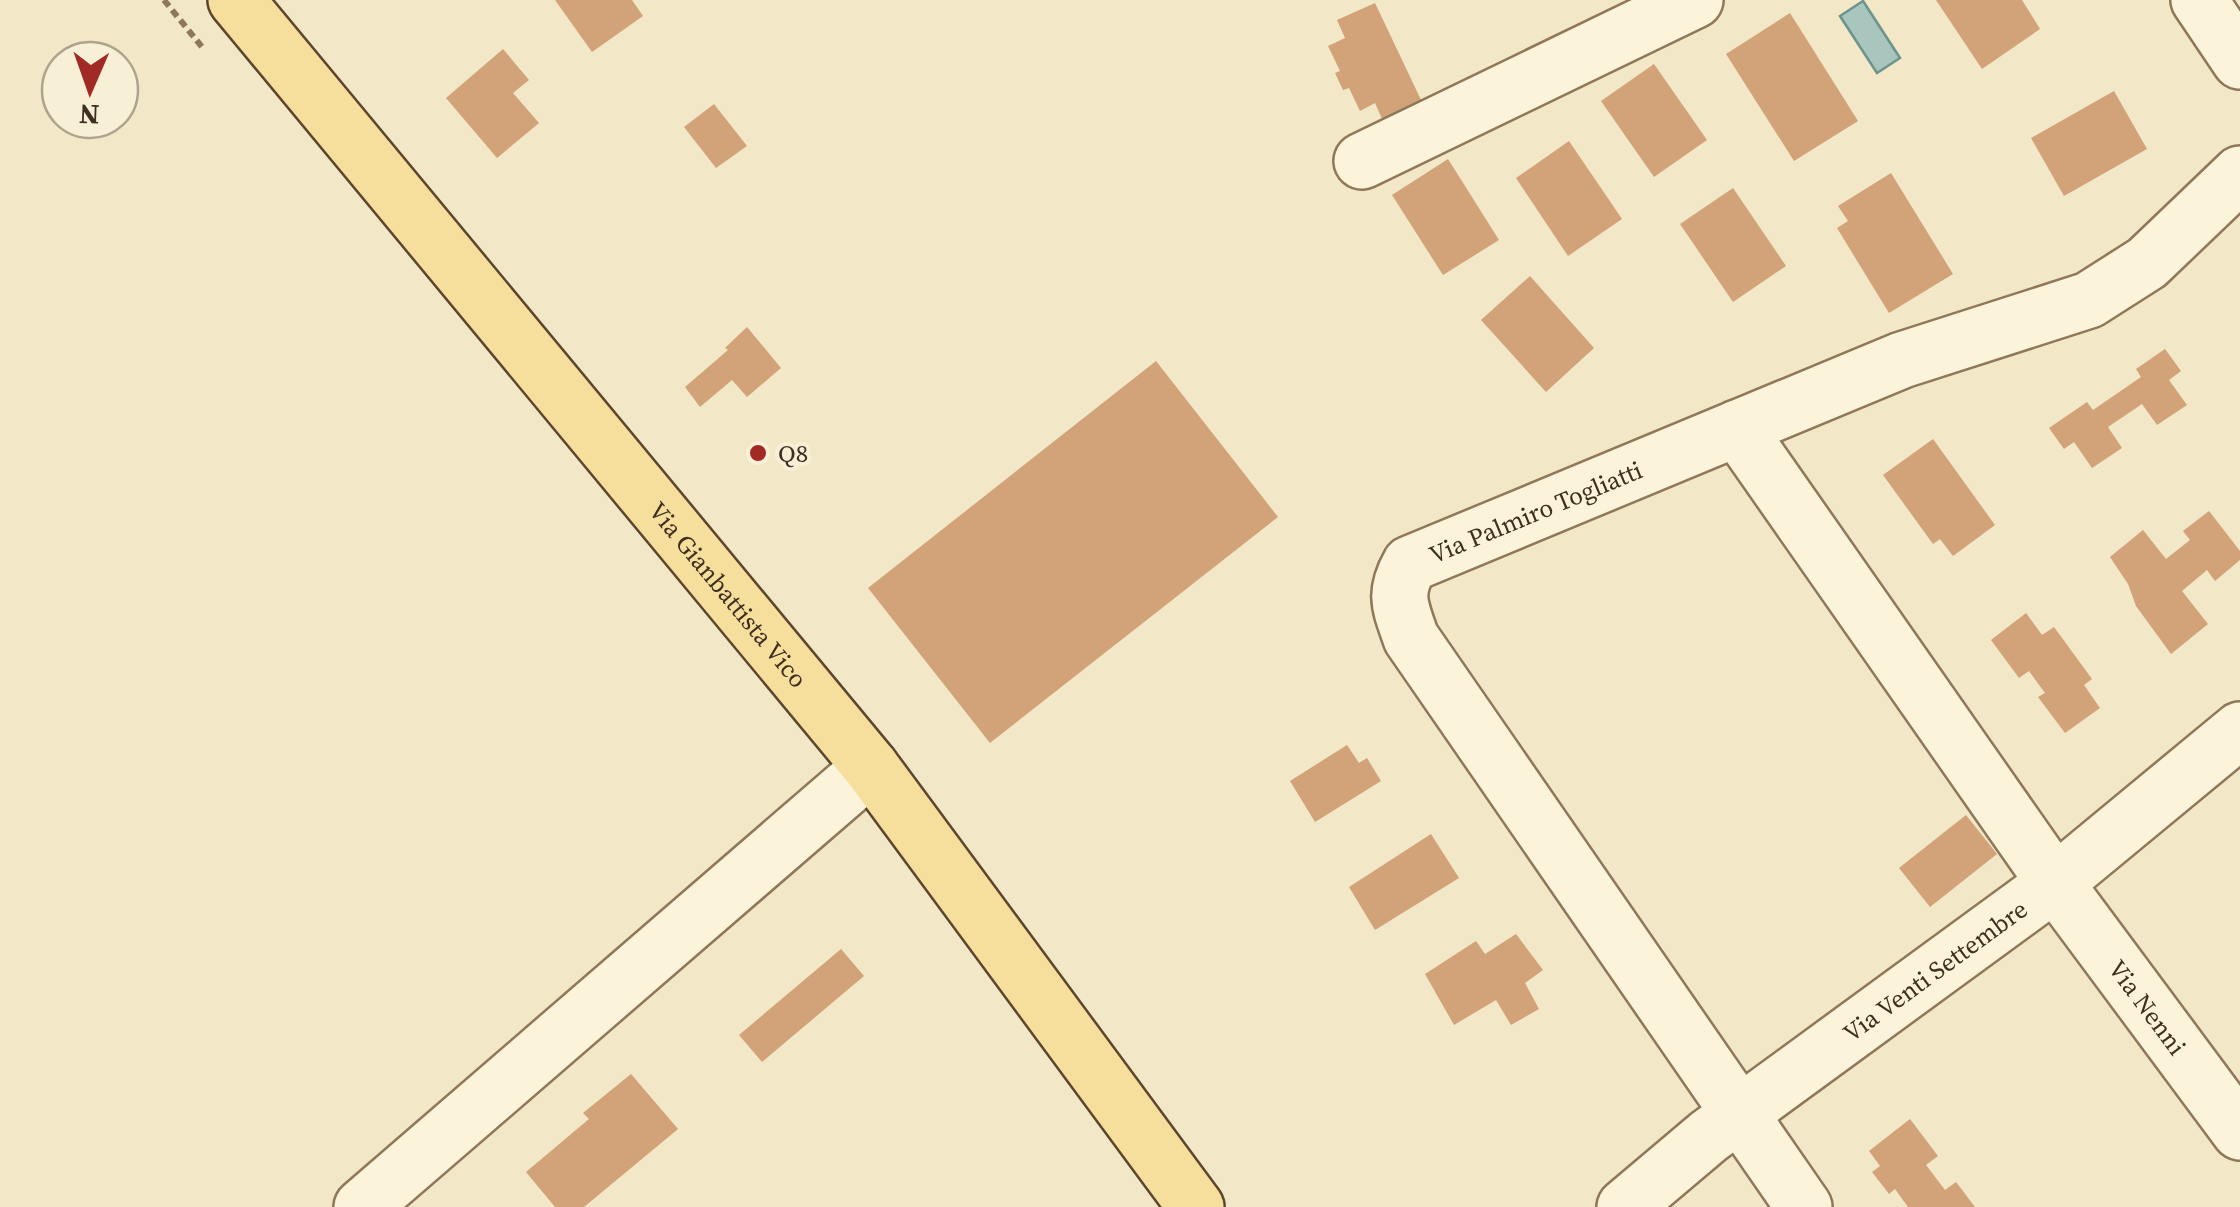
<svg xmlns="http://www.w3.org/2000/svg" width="2240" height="1207" font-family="'Source Serif 4',serif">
<rect width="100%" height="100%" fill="#f2e7c6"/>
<path fill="#a8c5be" stroke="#6d948c" stroke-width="2.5" d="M1863,1l37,57 -23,15 -37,-57z"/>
<g fill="#d2a279">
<path d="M555,0h77l11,16 -51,36z"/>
<path d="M1936,0h86l18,29 -58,40z"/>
<path d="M1375,3l47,99 -39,19 -8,-18 -15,8 -11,-23 -6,2 -8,-17 5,-2 -12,-25 17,-8 -8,-18z"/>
<path d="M1790,13l68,108 -64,40 -68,-107z"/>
<path d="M503,49l26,31 -16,13 26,30 -42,35 -51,-60z"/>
<path d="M1654,64l53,76 -53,37 -53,-76z"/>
<path d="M2114,91l33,58 -83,47 -33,-58z"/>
<path d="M714,104l33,42 -31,22 -32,-41z"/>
<path d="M1569,141l53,78 -54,37 -52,-78z"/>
<path d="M1448,159l51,81 -56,35 -51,-80z"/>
<path d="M1891,173l62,101 -64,39 -52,-85 11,-7 -10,-15z"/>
<path d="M1733,188l53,78 -53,36 -53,-78z"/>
<path d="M1530,276l64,72 -48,44 -65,-72z"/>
<path d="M747,327l34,41 -34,29 -15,-17 -32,27 -15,-20 43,-37 -3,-2z"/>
<path d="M2165,349l16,22 -12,9 18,25 -30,20 -15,-21 -34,23 14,21 -30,20 -18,-26 -10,7 -15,-21 38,-26 6,8 48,-33 -5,-8z"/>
<path d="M1156,361l122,156 -288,226 -122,-155z"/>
<path d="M1933,439l62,86 -42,31 -13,-17 -7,5 -50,-69z"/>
<path d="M2209,511l31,40v9l-25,21 -8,-11 -25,21 26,33 -37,30 -35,-48 -8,-22 -18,-27 33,-27 23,29 24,-19 -7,-9z"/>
<path d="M2026,613l16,22 12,-8 38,52 -8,6 16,23 -35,25 -27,-36 7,-4 -16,-22 -10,7 -28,-38z"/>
<path d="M1347,745l12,18 8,-5 14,23 -66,41 -25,-41z"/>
<path d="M1966,815l31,39 -67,53 -31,-39z"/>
<path d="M1431,834l28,44 -84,52 -26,-43z"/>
<path d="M1516,934l27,36 -18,13 14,26 -28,16 -15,-25 -42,25 -29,-51 51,-33 9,13z"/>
<path d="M841,949l23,27 -102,86 -23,-27z"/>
<path d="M631,1074l47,55 -94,78h-29l-29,-35 63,-53 -6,-6z"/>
<path d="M1910,1119l28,37 -12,9 19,25 11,-8 19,25h-67l-13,-18 -6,5 -17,-22 8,-6 -11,-15z"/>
</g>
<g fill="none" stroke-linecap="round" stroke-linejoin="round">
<g stroke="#8f785a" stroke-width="60">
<g id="minor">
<path d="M2199,0l41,61"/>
<path d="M1362,161l333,-161"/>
<path id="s1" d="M1737,428l318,455 185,249"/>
<path d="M362,1207l509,-440"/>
<path id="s2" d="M1625,1207l84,-71 346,-253 185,-153"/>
<path id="s3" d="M1804,1207l-393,-569c-11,-32 -18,-44 -1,-74l492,-204 187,-60 58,-37 93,-89"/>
</g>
</g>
<g stroke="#5d462e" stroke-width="60">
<g id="major">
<path id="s4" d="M236,0l635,767 325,440"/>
</g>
</g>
<path stroke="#8f785a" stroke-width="6" stroke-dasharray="8 5" stroke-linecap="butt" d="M164,0l38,47"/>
<use href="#minor" stroke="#fbf3da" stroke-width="55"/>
<use href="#major" stroke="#f6de9c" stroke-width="55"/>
</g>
<circle fill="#a22a25" stroke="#f8f0d6" stroke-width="4" cx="758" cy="453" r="10"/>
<g text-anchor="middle" stroke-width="8" stroke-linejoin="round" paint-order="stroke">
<g font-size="25" fill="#3e2f1f" stroke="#f8f0d6" text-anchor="start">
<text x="778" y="462">Q8</text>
</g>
<g font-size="25" fill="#3e2f1f" stroke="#f8f0d6">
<text dy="9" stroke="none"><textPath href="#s3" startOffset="905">Via Palmiro Togliatti</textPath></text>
<text dy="9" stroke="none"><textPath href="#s4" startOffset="772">Via Gianbattista Vico</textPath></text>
<text dy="9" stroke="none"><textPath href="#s2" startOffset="390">Via Venti Settembre</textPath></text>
<text dy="9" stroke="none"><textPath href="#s1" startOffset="710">Via Nenni</textPath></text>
</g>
</g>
<g transform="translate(90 90) rotate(182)"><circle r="48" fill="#f8f0d6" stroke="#aea38d" stroke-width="2.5"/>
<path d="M0-8L18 38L0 25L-18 38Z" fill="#a22a25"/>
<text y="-15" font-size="28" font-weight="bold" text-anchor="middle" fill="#3e2f1f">N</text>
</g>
</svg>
